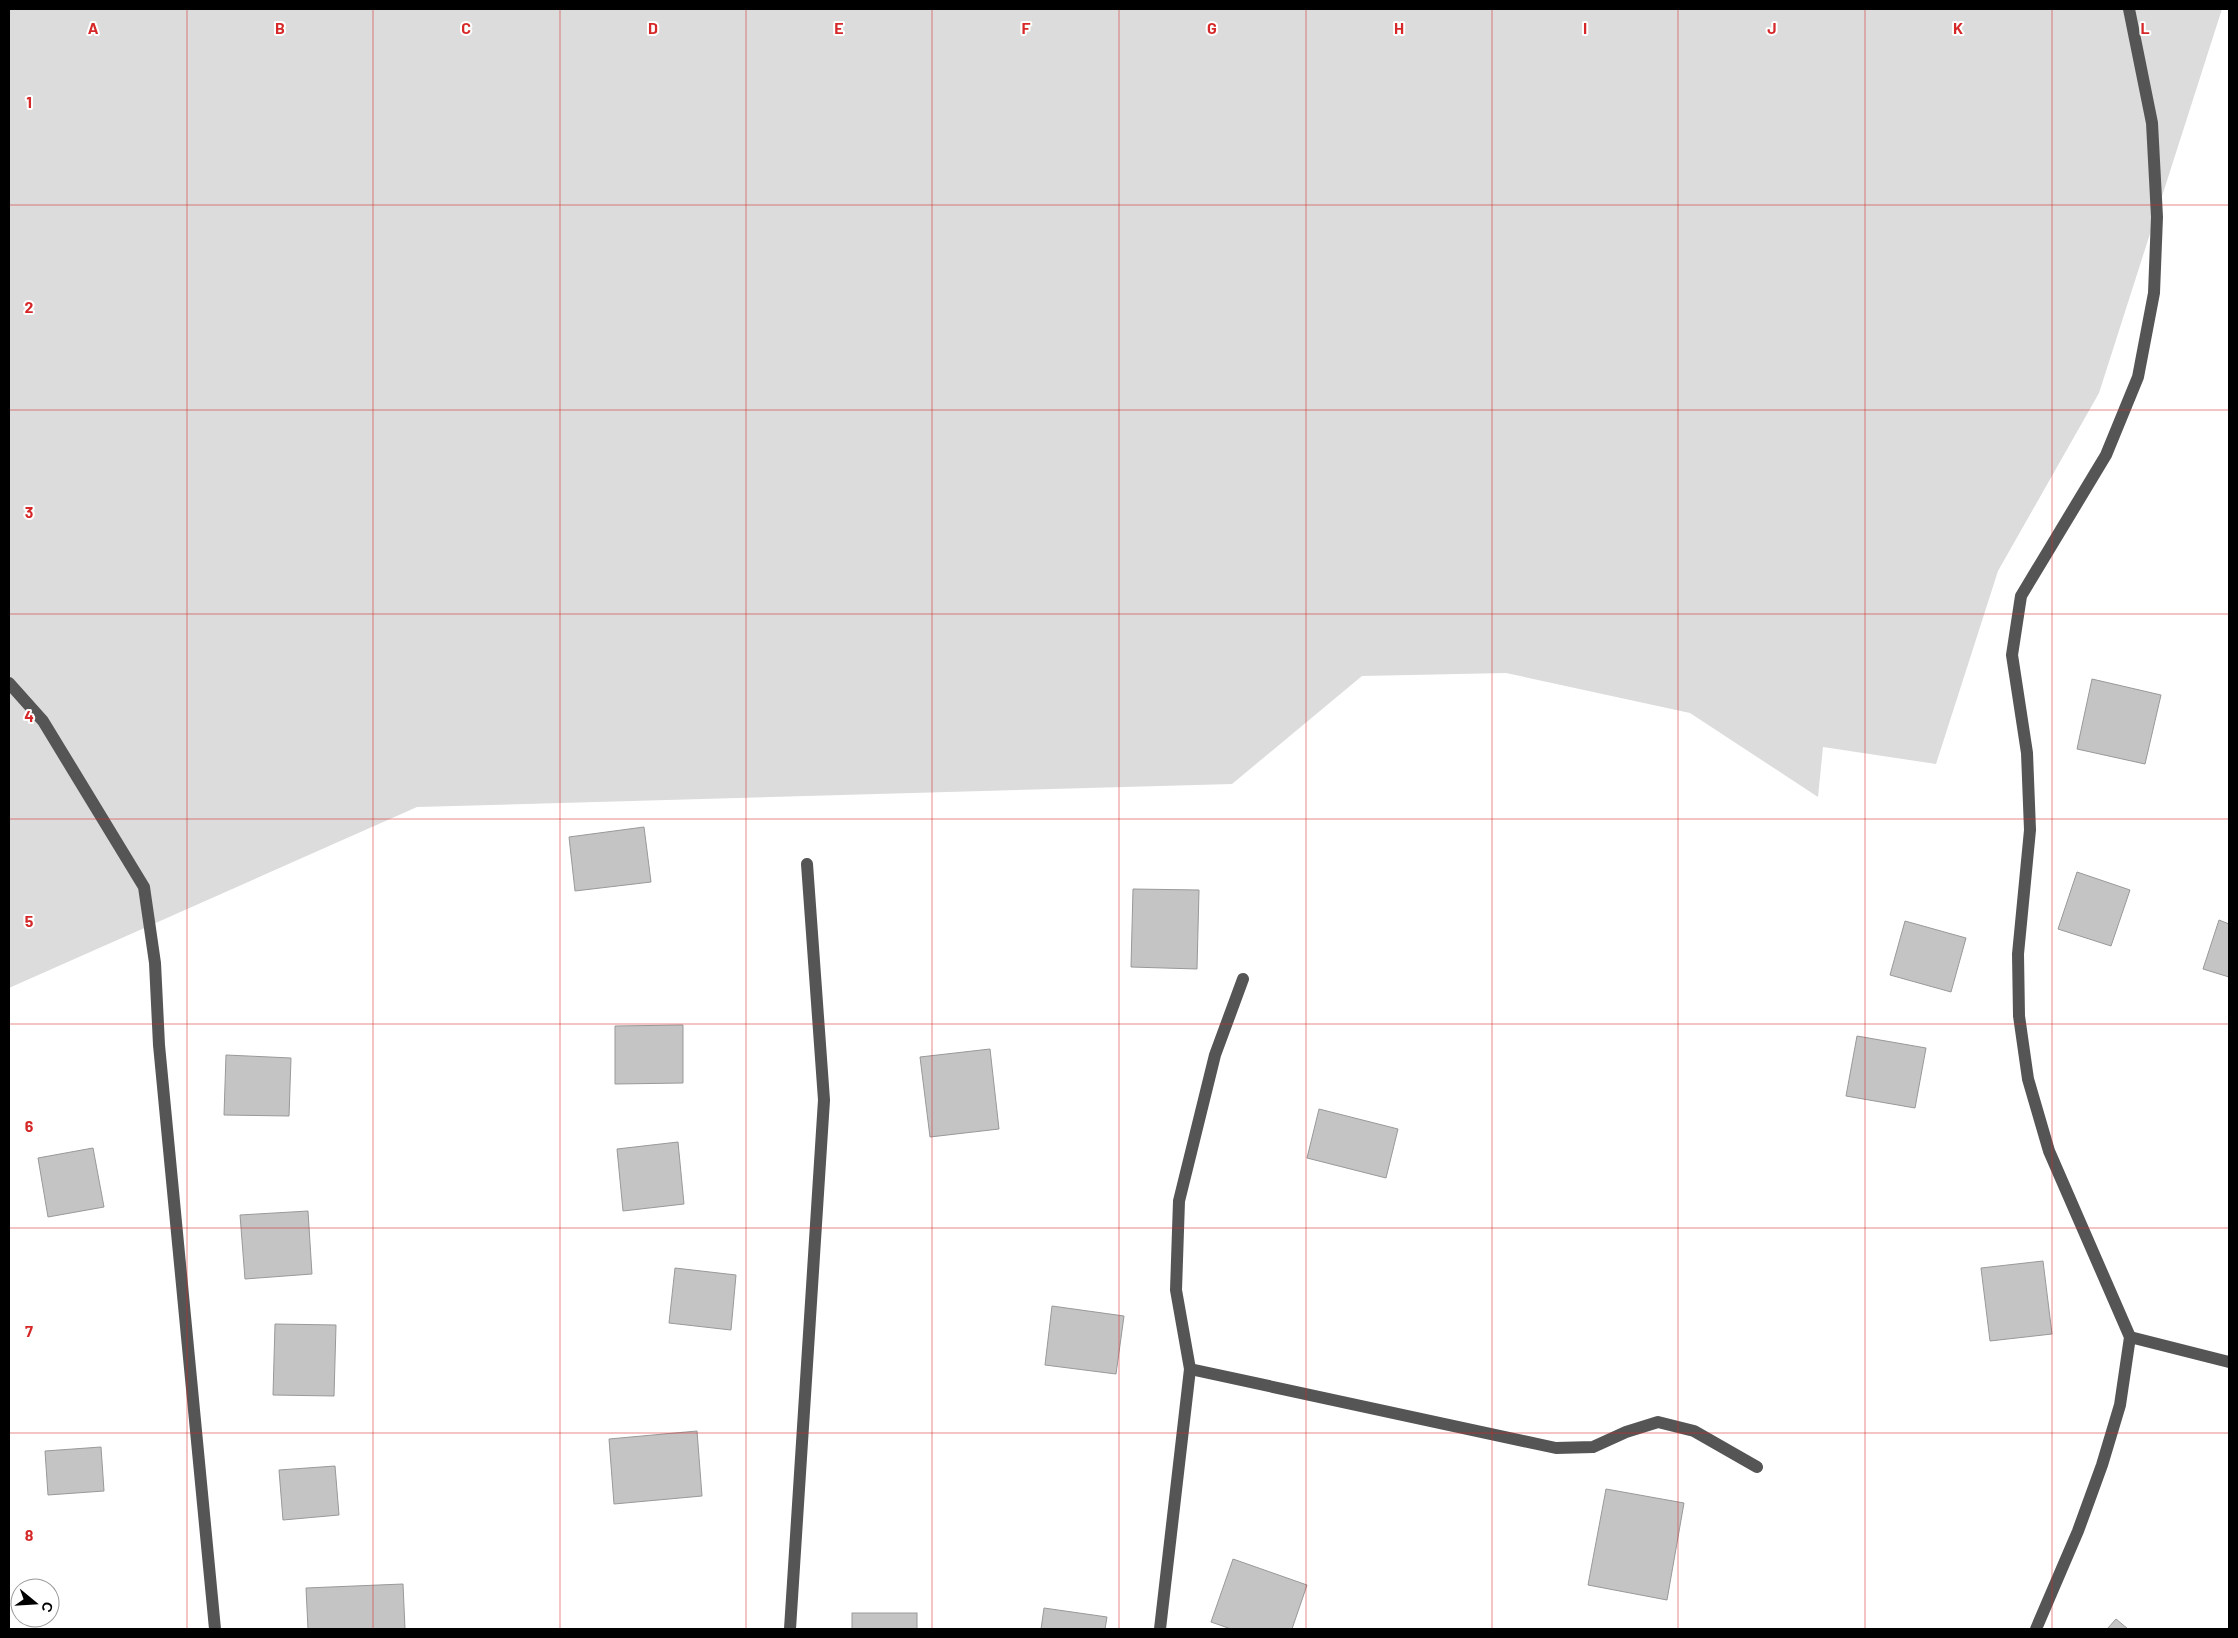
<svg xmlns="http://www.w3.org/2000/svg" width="2238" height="1638" font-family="Barlow,sans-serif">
<rect width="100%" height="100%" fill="#fff"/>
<path fill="#dcdcdc" d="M9,9h2213l-123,384 -101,178 -62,193 -113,-17 -5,50 -128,-84 -184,-40 -144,3 -130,108 -815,23 -408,181z"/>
<g fill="#c4c4c4" stroke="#999">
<path d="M2092,679l69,16 -16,69 -68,-15z"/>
<path d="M644,827l7,55 -76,9 -6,-54z"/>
<path d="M2077,872l53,18 -19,56 -53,-17z"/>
<path d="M1133,889l66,1 -2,79 -66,-2z"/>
<path d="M2219,920l10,4v53l-26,-8z"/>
<path d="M1905,921l61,17 -15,54 -61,-17z"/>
<path d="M683,1025v58l-68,1v-58z"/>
<path d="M1857,1036l69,12 -11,60 -69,-12z"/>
<path d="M990,1049l9,80 -69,8 -10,-80z"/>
<path d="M226,1055l65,3 -2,58 -65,-1z"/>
<path d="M1319,1109l79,20 -12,49 -79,-20z"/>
<path d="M678,1142l6,62 -61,7 -6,-62z"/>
<path d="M93,1148l11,59 -56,10 -10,-59z"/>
<path d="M308,1211l4,63 -67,5 -5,-64z"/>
<path d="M2043,1261l9,73 -62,7 -9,-73z"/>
<path d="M675,1268l61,7 -5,55 -62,-7z"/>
<path d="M1052,1306l72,10 -8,58 -71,-9z"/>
<path d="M275,1324l61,1 -2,71 -61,-1z"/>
<path d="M697,1431l5,65 -88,8 -5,-65z"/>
<path d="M101,1447l3,44 -56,4 -3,-44z"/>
<path d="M335,1466l4,49 -56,5 -4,-50z"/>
<path d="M1606,1489l78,14 -17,97 -79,-15z"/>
<path d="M1233,1559l74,26 -15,44h-61l-20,-7z"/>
<path d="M403,1584l2,45h-97l-2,-41z"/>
<path d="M1044,1608l63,9 -2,12h-64z"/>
<rect x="852" y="1613" width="65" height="16"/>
<path d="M2116,1619l12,10h-21z"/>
</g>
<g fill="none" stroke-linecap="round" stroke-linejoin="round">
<g stroke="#555" stroke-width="12">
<path d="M9,683l34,38 101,166 11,76 4,82 56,584"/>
<path d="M2130,1337l99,25"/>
<path d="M1190,1369l366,79 37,-1 33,-15 32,-10 36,9 63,36"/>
<path d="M790,1629l34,-529 -17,-236"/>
<path d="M1160,1629l30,-260 -14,-79 3,-89 36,-146 28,-76"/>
<path d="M2036,1629l42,-98 24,-66 18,-60 10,-68 -81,-186 -21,-72 -9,-63 -1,-62 12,-124 -3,-77 -15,-98 9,-59 85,-141 32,-78 16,-84 3,-76 -5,-94 -23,-114"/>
</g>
</g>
<path fill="none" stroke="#d62828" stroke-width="1" stroke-opacity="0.55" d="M187,9v1620M373,9v1620M560,9v1620M746,9v1620M932,9v1620M1119,9v1620M1306,9v1620M1492,9v1620M1678,9v1620M1865,9v1620M2052,9v1620M9,205h2220M9,410h2220M9,614h2220M9,819h2220M9,1024h2220M9,1228h2220M9,1433h2220"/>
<g font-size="16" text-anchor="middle" font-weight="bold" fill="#d62828" stroke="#fff" stroke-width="4" stroke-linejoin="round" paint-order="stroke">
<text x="93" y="34">A</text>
<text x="280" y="34">B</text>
<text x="466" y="34">C</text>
<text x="653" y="34">D</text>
<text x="839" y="34">E</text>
<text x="1026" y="34">F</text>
<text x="1212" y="34">G</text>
<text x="1399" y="34">H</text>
<text x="1585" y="34">I</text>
<text x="1772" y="34">J</text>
<text x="1958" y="34">K</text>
<text x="2145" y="34">L</text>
<text x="29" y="108">1</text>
<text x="29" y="313">2</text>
<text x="29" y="518">3</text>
<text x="29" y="722">4</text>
<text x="29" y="927">5</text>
<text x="29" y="1132">6</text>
<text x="29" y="1337">7</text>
<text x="29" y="1541">8</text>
</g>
<rect width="2238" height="1638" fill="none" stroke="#000000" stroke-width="20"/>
<g transform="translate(35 1603) rotate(108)"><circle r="24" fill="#ffffff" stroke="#999999"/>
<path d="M0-4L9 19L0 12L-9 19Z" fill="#000000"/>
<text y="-8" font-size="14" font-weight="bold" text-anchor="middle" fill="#000000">С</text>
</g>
</svg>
